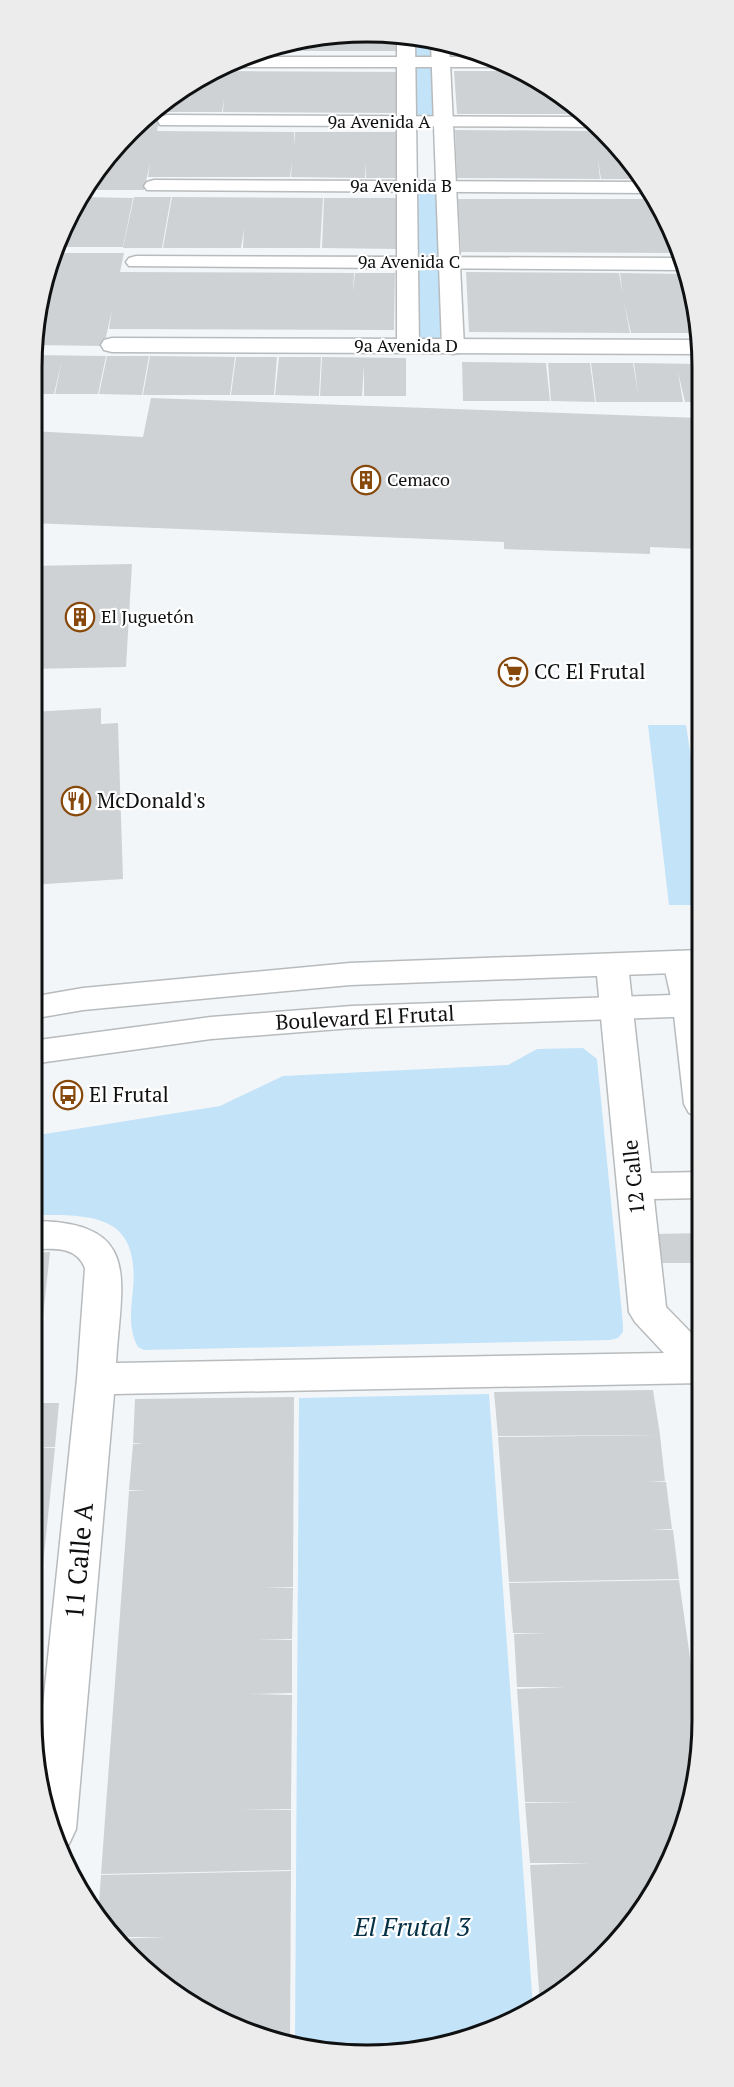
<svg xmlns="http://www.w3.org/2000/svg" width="734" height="2087" font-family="'PT Serif',serif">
<rect width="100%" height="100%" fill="#f3f6f8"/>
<g fill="#c3e3f9">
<path d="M406,40l34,2 4,80h-39z"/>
<path d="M447,186l6,161 -45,-1 -2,-159z"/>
<path d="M648,725h38l15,100v80h-32z"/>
<path d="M583,1048l14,11 26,265v8l-5,6 -8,2 -466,10 -6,-3c-10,-18 -7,-38 -5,-58 7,-77 -43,-74 -101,-74v-79l188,-30 63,-30 225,-11 29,-16z"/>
<path d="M489,1394l44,614 -79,36 -130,9 -29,-9 4,-646z"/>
</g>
<g fill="#cfd2d4">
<path d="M323,34l80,6v11h-100l1,-10z"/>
<path d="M303,41l-1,10h-27z"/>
<path d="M452,43h2l25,10h-27z"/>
<path d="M215,71l185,1v41l-177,-1 1,-13 -2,13h-63l33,-29 -3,21 4,-22 6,-5z"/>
<path d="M454,71h68l13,6 46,37h-124z"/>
<path d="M154,116h6l-3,15 137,1v14l1,-14h108v46h-37v-16l-1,16 -74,-1 1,-15 -2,15h-142l2,-14 -6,27h-57l14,-27z"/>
<path d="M455,130l146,1 18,15 22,33h-40l-3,-20 2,20 -143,-1z"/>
<path d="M84,197l49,1 -10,49h-64z"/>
<path d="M134,197h37l-9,51h-39z"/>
<path d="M172,197l151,1 -3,50h-77l1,-19 -3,19h-78z"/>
<path d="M324,198h75l1,51 -78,-1z"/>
<path d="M458,199h197l13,20 10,34 -217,-1z"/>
<path d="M57,253h67l-4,19 234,1 -1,19 2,-19h40l-1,57 -285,-1 3,-19 -8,36 -70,-1 9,-65z"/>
<path d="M466,272l153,1 4,22 -3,-22 65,1 15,49v10h-69l-7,-31 6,31 -161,-1z"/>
<path d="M33,355l73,1 -8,38h-43l7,-34 -8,34h-23z"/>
<path d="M107,356h42l-7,39 -43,-1z"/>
<path d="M150,356l85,1 -5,38h-87z"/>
<path d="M236,357h41l-3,38h-43z"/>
<path d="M279,357h42l-2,39 -44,-1z"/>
<path d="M322,357l84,1v38h-42v-31l-2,31h-42z"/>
<path d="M462,362l84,1 4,38h-87z"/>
<path d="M548,363h42l5,39 -44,-1z"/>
<path d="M591,363h42l5,31 -4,-31 66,1v38h-15l-7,-30 5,30h-87z"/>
<path d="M151,398l549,20v131l-50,-2v7l-146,-5v-7l-473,-19v-92l112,6z"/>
<path d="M132,564l-6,103 -95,2v-103z"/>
<path d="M101,708v16l17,-1 5,156 -92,6v-173z"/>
<path d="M701,1233l1,30h-43l-4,-29z"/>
<path d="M50,1252l-16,148h-3v-147z"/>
<path d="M653,1390l7,45 -162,1 -4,-44z"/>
<path d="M294,1397l-1,190h-29l29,1 -1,51 -35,1h35v53l-42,1 42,1 -1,114 -55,1h55v60l-190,4 28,-383h17l-17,-1 4,-46h11l-11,-1 2,-44z"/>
<path d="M31,1403h28l-4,44 -24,1z"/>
<path d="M660,1435l5,46 -16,1h17l6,47 -22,1h23l6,49 -170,3 -11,-145z"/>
<path d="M31,1448h24l-15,146h-9z"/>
<path d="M679,1580l22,155 -10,72 -45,100 -92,92 -14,6 -10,-140 61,-2h-61l-5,-60 55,-1h-55l-8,-113 48,-2h-48l-3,-53 34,-1h-35l-4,-50z"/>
<path d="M31,1595h8l-5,51h-3z"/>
<path d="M291,1871l-1,171 -72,-21 -105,-82 53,-2h-54l-14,-22 3,-40z"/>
</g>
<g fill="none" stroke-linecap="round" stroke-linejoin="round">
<g stroke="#b8bbbd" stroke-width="3">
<g id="pedestrian">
<path d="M397,40h18l4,306 -3,5 -8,2 -8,-2 -3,-5z"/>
<path d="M431,42l18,1 15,304 -3,5 -8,2 -8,-2 -3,-5z"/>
</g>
</g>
<g stroke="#b8bbbd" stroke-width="3">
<g id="minor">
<path d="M257,57h230l20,8 -7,2h-258l-7,-3z"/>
<path d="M167,115l418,2 12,10 -437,-2 -2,-4 2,-4z"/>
<path d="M154,180l489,2 8,11 -504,-3 -3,-4 3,-4z"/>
<path d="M136,256l544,2 4,12 -555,-4 -3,-4 3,-4z"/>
<path d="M112,338l588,2v14l-588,-2 -8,-2 -3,-5 3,-5z"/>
<path d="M679,951l11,4c17,26 13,126 11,161l-12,-3 -5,-9 -11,-98 -10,-44 5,-7z"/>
<path d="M612,954l11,3 5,8 23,208 50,-1v26l-47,1 12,108 36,37v39l-588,11 -38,435 -7,15 -12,5 -19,-95 39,-375 8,-111c-9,-23 -33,-19 -54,-19v-28c113,0 90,58 85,142l548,-10 -29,-31 -6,-10 -33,-347 5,-8z"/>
</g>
</g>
<g stroke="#b8bbbd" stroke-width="3">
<g id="primary">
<path d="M701,950v22l-351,13 -267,25 -52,9v-22l52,-9 267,-25z"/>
<path d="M701,994v22l-349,12 -141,11 -180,25v-23l180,-24 141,-11z"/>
</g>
</g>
<use href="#pedestrian" fill="#fff" fill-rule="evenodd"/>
<use href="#minor" fill="#fff" fill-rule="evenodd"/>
<use href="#primary" fill="#fff" fill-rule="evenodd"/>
</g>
<defs>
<g id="building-ring" transform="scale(1.5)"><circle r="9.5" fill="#fff" stroke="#87480b" stroke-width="1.5"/><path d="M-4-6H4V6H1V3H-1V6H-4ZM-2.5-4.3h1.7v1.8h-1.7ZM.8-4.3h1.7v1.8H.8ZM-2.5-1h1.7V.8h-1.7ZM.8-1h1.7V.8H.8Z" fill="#87480b"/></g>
<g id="supermarket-ring" transform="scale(1.5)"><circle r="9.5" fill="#fff" stroke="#87480b" stroke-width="1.5"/><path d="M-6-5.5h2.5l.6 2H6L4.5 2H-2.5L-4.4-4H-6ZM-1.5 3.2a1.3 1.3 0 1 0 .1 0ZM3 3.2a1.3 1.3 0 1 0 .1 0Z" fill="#87480b"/></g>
<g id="restaurant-ring" transform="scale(1.5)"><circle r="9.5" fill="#fff" stroke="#87480b" stroke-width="1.5"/><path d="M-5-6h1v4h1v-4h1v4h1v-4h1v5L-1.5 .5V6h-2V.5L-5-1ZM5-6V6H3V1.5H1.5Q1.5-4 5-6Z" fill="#87480b"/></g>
<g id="bus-ring" transform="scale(1.5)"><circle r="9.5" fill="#fff" stroke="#87480b" stroke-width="1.5"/><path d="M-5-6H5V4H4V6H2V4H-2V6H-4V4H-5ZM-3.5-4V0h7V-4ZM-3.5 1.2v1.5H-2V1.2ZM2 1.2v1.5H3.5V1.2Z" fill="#87480b"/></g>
</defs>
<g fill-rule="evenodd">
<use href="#building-ring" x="366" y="480"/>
<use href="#building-ring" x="80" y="617"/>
<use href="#supermarket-ring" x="513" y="672"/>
<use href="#restaurant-ring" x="76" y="801"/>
<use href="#bus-ring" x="68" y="1095"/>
</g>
<g text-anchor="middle" stroke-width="4.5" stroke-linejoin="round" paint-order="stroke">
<g font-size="18" fill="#0f1011" stroke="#fff">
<text x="379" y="128">9a Avenida A</text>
<text x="401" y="192">9a Avenida B</text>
<text x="409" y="268">9a Avenida C</text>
<text x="406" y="352">9a Avenida D</text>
</g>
<g font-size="18" fill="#0f1011" stroke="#fff" text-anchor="start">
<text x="387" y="486">Cemaco</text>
<text x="101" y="623">El Juguetón</text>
</g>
<g font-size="21" fill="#0f1011" stroke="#fff" text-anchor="start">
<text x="534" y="679">CC El Frutal</text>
<text x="97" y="808">McDonald's</text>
<text x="89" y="1102">El Frutal</text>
</g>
<g font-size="21" fill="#0f1011" stroke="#fff">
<text transform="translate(365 1018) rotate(-3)" y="7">Boulevard El Frutal</text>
<text transform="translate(634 1177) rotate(-96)" y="7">12 Calle</text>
</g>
<g font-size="26" fill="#0f1011" stroke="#fff">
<text transform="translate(79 1561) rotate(-85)" y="9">11 Calle A</text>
</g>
<g font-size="26" font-style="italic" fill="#053147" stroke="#fff">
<text x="412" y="1936">El Frutal 3</text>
</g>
</g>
<path d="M0 0H734V2087H0ZM367 42H367A325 325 0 0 1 692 367V1720A325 325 0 0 1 367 2045H367A325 325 0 0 1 42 1720V367A325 325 0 0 1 367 42Z" fill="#ececec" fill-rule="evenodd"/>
<path fill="none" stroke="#0f1011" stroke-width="3" d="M367 42H367A325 325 0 0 1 692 367V1720A325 325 0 0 1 367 2045H367A325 325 0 0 1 42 1720V367A325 325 0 0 1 367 42Z"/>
</svg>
